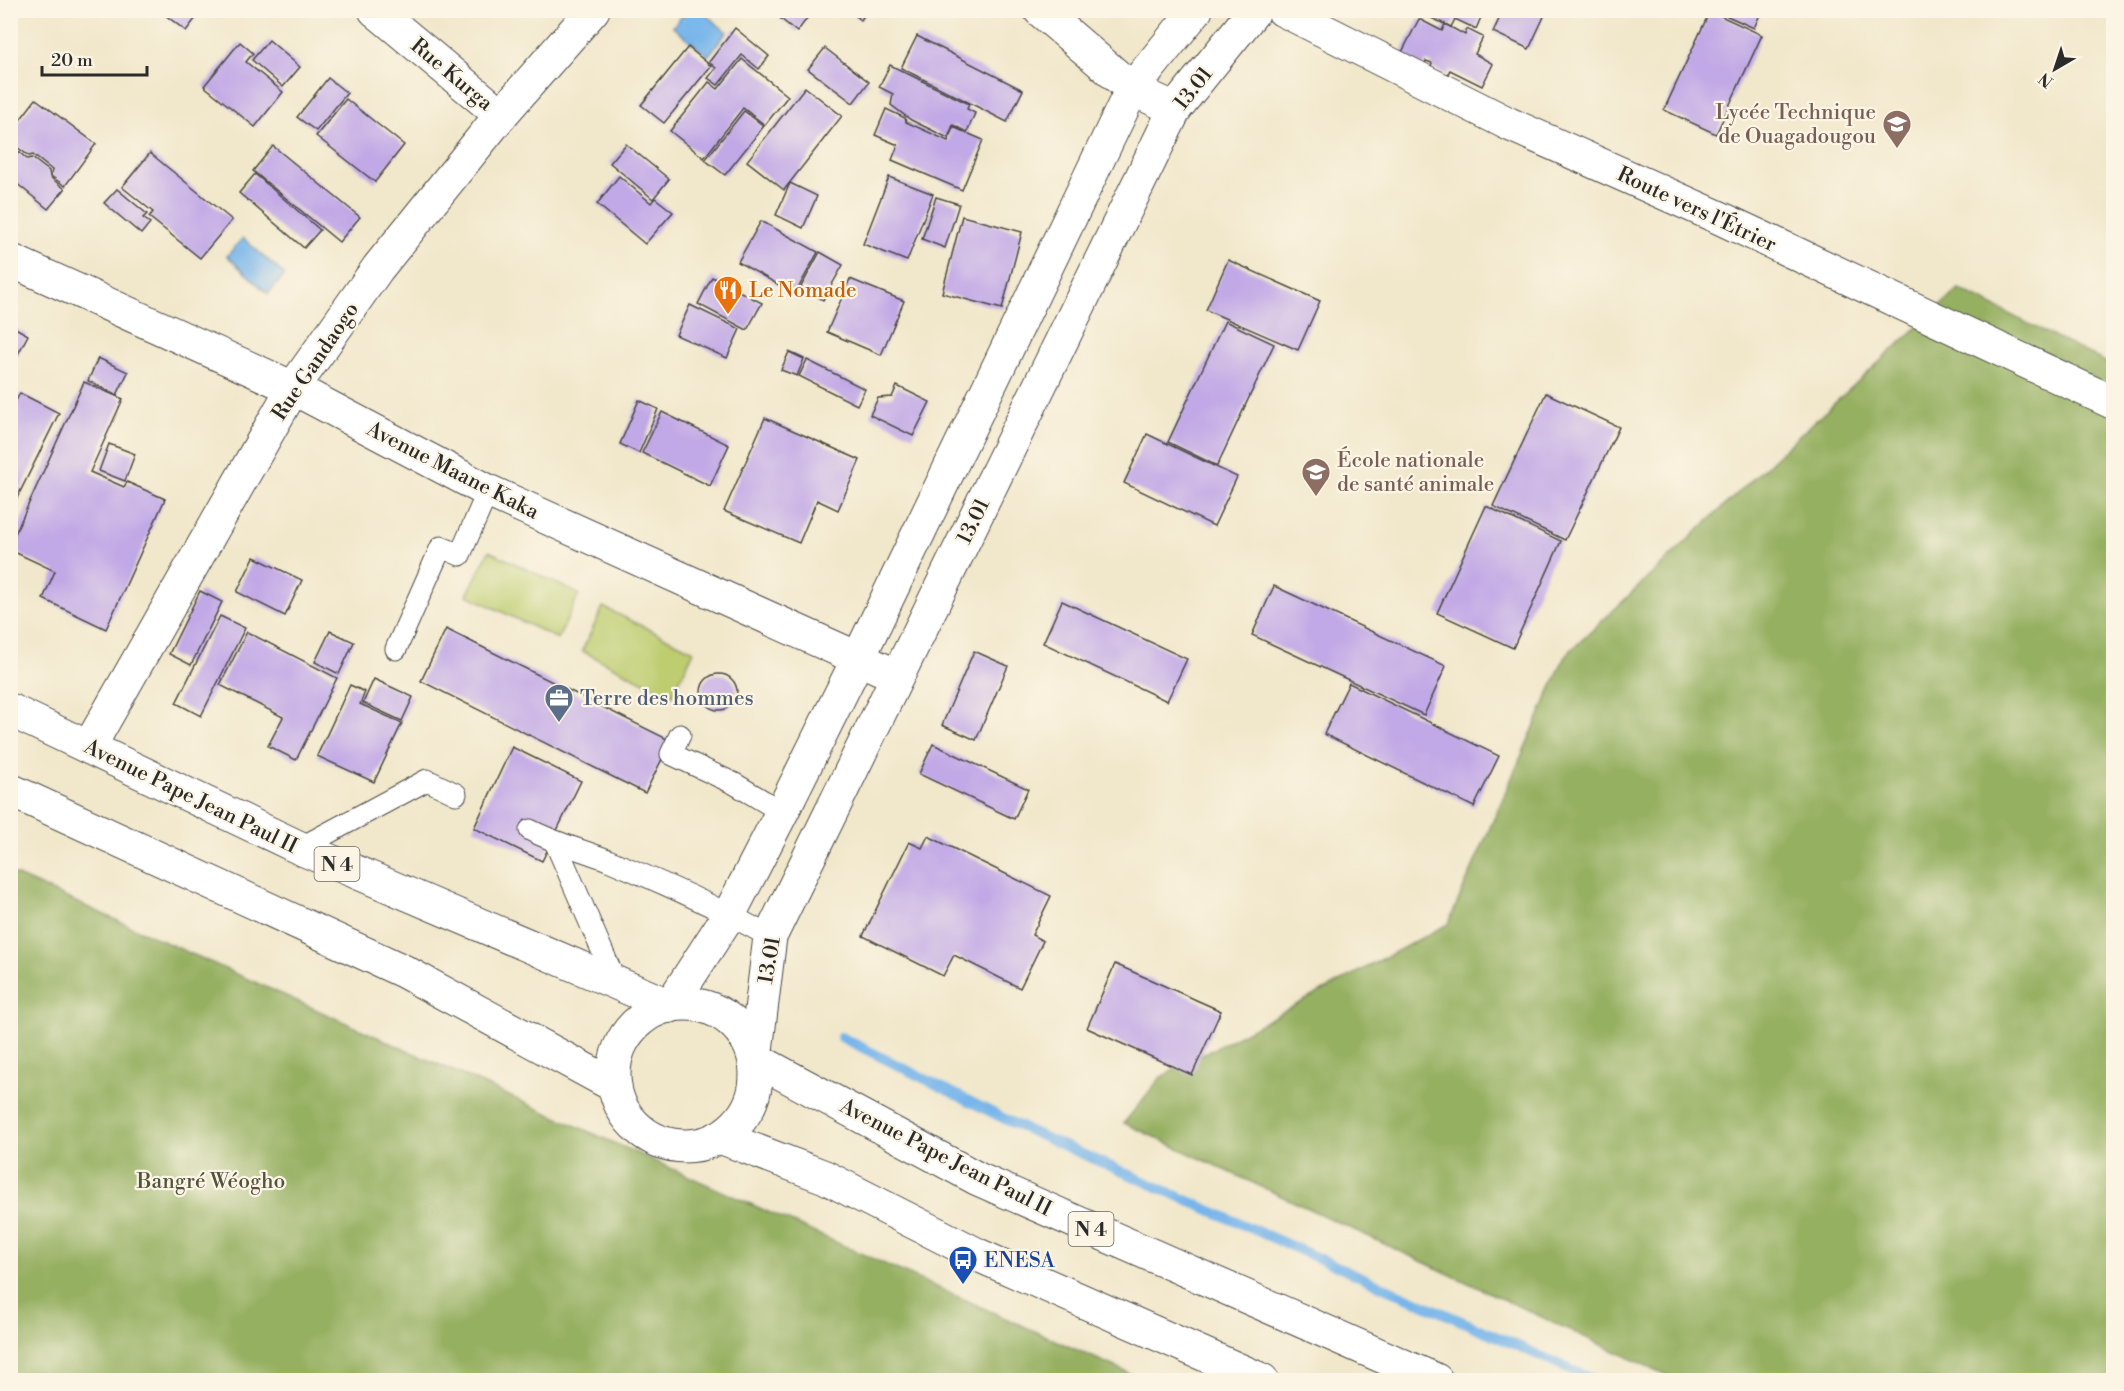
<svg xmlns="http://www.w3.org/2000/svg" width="2124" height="1391" font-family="'Libre Bodoni',serif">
<rect width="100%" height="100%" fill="#fcf5e5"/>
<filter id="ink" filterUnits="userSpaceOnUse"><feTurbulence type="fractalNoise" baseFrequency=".0167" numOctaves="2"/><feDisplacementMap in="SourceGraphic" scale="12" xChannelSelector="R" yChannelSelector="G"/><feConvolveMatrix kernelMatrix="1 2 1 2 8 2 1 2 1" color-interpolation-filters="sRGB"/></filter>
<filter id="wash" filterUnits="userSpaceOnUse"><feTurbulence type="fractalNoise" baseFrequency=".008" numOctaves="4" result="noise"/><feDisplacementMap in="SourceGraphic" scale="24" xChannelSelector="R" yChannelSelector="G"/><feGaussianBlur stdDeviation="1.35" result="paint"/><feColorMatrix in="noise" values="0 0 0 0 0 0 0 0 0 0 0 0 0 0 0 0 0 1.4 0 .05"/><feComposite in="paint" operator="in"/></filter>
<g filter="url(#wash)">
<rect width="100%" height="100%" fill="#f1e7cb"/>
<g fill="#bdcd70" stroke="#747c4e" stroke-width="1.5">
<path d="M489,551l90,43 -21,45 -91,-44z"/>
<path d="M603,607l91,44 -22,45 -90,-45z"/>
</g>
<g fill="#96b062" stroke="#606e46" stroke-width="1.5">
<path d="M1959,289l154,77v1014h-436l-553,-257 37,-46 287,-153 117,-268 213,-201z"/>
<path d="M11,873l1133,507h-1133z"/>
</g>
<g fill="#77b5ea" stroke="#51708a" stroke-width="1.5">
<path d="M687,10l14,1 26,21 -19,24 -35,-29z"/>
<path d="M243,238l42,37 -17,19 -41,-38z"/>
</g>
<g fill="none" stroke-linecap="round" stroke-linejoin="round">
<path stroke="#77b5ea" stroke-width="10" d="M841,1037l180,90 574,253"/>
</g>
<g id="blocks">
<g fill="#c1a8e6">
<path d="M167,10h35l-16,21 -22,-17z"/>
<path d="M770,10h43l-16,22z"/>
<path d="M848,10h20l-7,10z"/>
<path d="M1429,10h55l-8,19 -21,-10 -4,8 -24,-11z"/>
<path d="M1492,10h55l-18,39 -36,-17 8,-17z"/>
<path d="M1724,10h38l-8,18 -31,-14z"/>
<path d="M1710,11l52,24 -46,99 -52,-24z"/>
<path d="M1419,19l23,12 3,-7 20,11 2,-6 16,8 -8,17 18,10 -11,22 -32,-16 -3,5 -16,-8 1,-4 -6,-2 -3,7 -23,-12z"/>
<path d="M735,28l34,28 -10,13 -17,-14 -24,30 -10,-7 8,-10 -7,-6z"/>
<path d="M917,36l106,54 -16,32 -106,-54z"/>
<path d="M269,40l31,27 -17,20 -31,-27z"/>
<path d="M240,42l13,11 -7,9 37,30 -28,35 -51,-41z"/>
<path d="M688,47l23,19 -47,57 -23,-18z"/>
<path d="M825,48l44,34 -16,21 -45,-34z"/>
<path d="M742,59l46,37 -23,29 -22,-17 -39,50 -34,-27 39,-49 9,7z"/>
<path d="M890,65l79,39 -2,5 8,4 -8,19 -14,-7 -5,13 -37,-18 -20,-15 2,-11 -14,-7z"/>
<path d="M328,78l19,15 -31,38 -19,-14z"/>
<path d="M805,87l37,29 -58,74 -37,-29z"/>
<path d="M36,99l60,45 -31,42 -14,-10 1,-6 -19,-15 -4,1 -19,-14v-9z"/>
<path d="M346,99l58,46 -29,37 -59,-46z"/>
<path d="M886,109l19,9 1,4 42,19 5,-14 30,13 -21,50 -70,-30 6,-15 -23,-10z"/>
<path d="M744,111l20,15 -39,49 -20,-15z"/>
<path d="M626,144l43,35 -16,20 -43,-36z"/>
<path d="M273,146l87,71 -21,25 -86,-71z"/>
<path d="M19,152l8,7 5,-1 17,13 1,6 15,12 -17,20 -38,-31v-15z"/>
<path d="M150,153l82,67 -32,38 -51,-41 4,-5 -31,-25z"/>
<path d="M255,174l65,56 -16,18 -65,-55z"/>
<path d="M619,176l32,27 4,-5 18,14 -28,32 -48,-40z"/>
<path d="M889,177l44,17 -26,67 -44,-17z"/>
<path d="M790,183l27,13 -14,32 -27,-13z"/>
<path d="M117,189l30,25 -4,4 7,5 -9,11 -37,-31z"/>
<path d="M936,197l23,7 -14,44 -23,-9z"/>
<path d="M962,216l60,16 -20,77 -60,-16z"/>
<path d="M761,221l57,31 -23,42 -57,-32z"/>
<path d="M820,252l23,13 -20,35 -22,-13z"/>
<path d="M1228,260l92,41 -22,49 -92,-40z"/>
<path d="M712,277l50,26 -15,27 -49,-26z"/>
<path d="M850,279l54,22 -23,54 -54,-23z"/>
<path d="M690,305l50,24 -13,29 -51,-23z"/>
<path d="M1225,321l49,23 -57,122 -49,-24z"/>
<path d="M10,325l18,10 -12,23 -6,-3z"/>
<path d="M789,352l15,7 -7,17 -16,-6z"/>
<path d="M98,358l30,14 -11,23 -29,-14z"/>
<path d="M807,360l58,29 -8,16 -58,-29z"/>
<path d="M84,382l39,17 -33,73 34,15 3,-5 38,17 -59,130 -63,-30 12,-28 -45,-21v-5z"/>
<path d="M897,386l33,16 -17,34 -43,-21 8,-17 14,-1z"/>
<path d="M20,393l39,20 -46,93 -3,-1v-93z"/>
<path d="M1546,393l73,34 -54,113 -72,-34z"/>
<path d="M639,400l19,9 -19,44 -19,-9z"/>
<path d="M662,412l67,33 -19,41 -68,-33z"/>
<path d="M765,418l95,42 -22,50 -21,-10 -18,43 -75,-32z"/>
<path d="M1147,434l90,43 -23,49 -90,-43z"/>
<path d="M109,444l26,10 -10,27 -26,-10z"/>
<path d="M1486,506l75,35 -48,107 -76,-35z"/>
<path d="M254,557l48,23 -17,36 -48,-24z"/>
<path d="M1274,586l172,80 -22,49 -172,-80z"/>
<path d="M200,591l22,11 -31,63 -22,-11z"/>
<path d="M1062,601l125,58 -20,42 -124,-58z"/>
<path d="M220,616l25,12 -44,88 -25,-13z"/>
<path d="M446,629l225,112 -26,52 -224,-112z"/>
<path d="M330,631l24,11 -15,32 -24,-12z"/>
<path d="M247,632l90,46 -41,82 -28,-14 15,-29 -63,-32z"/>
<path d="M974,651l34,15 -32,74 -34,-15z"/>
<circle cx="719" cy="692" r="18"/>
<path d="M374,679l39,18 -11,24 -39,-18z"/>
<path d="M1349,683l150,73 -25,51 -150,-73z"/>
<path d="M350,685l15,7 -5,12 42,19 -28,59 -57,-26z"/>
<path d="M933,744l95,45 -14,30 -95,-45z"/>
<path d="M512,747l69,34 -39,80 -68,-33z"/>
<path d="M928,836l123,60 -19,39 11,6 -23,47 -66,-33 -11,21 -80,-40 46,-94 13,6z"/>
<path d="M1115,964l106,47 -29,64 -105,-47z"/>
</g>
</g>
</g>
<g filter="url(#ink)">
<use href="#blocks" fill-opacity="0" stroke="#494743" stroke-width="1.5"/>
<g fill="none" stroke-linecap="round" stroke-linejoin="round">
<g stroke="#494743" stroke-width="23">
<g id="service">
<path d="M396,649l45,-102 19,8 28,-64"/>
<path d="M680,735l-9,19 64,30 47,28"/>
<path d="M530,830c25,13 52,20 78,30 55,23 110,47 162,77"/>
<path d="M555,842l62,143"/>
<path d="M300,848l127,-68 29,14"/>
</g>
</g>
<g stroke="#494743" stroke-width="35">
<g id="minor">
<path d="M375,10l126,105"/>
<path d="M1040,10l92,79 43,20"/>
<path d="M1283,10l226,114 209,93 396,186"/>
<path d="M10,260l283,128 195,103 409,185"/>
<path d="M89,747l204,-359 85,-120 123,-153 92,-105"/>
</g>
</g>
<g stroke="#494743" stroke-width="35">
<g id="tertiary">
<path d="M670,1006l60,-93 52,-101 77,-155 273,-568 64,-79"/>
<path d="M755,1059l15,-122 405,-828 80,-99"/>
</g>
</g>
<g stroke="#494743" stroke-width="35">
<g id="trunk">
<path d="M10,710l290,138 370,158"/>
<path d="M10,790l393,181 212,115"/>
<circle cx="685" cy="1075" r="71"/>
<path d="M755,1059l223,120 458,201"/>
<path d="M720,1137l105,40 153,78 284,125"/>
</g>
</g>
<use href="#service" stroke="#fff" stroke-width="21"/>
<use href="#minor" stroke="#fff" stroke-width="33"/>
<use href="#tertiary" stroke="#fff" stroke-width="33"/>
<use href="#trunk" stroke="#fff" stroke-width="33"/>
</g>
</g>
<defs>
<g id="school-pin" transform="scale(1.5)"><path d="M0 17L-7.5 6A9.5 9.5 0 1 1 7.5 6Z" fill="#8d6e63" stroke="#fcf5e5"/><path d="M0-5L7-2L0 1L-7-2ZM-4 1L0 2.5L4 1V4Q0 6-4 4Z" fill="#fff"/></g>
<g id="restaurant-pin" transform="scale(1.5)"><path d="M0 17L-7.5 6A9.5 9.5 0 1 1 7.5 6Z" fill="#e8710a" stroke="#fcf5e5"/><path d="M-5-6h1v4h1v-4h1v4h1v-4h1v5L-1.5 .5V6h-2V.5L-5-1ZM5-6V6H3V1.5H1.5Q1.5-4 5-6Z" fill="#fff"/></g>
<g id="office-pin" transform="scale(1.5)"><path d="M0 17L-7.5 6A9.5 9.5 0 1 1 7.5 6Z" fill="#5c6f8a" stroke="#fcf5e5"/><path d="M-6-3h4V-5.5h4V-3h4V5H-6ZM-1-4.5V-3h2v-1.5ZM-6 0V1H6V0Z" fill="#fff"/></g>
<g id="bus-pin" transform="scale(1.5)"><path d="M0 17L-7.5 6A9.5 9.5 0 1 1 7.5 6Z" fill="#1a4fb4" stroke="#fcf5e5"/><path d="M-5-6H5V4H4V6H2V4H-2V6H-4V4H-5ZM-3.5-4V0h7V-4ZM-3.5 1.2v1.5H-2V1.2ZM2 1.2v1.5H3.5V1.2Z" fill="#fff"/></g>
</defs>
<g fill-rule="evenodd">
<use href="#school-pin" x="1897" y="124"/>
<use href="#restaurant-pin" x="728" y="290"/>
<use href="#school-pin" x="1316" y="472"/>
<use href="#office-pin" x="559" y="698"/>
<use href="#bus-pin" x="963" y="1260"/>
</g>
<g text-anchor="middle" stroke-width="4.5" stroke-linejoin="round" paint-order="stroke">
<g fill="#fcf5e5" stroke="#6a6863" stroke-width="1.5">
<rect x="314.5" y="847" width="45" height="34" rx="4.5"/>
<rect x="1068.5" y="1212" width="45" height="34" rx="4.5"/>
</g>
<g font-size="20" font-weight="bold" fill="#2b2b2b">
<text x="337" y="871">N 4</text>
<text x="1091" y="1236">N 4</text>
</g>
<g font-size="21" fill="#2b2b2b" stroke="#fcf5e5">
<text transform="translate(452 74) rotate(40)" y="7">Rue Kurga</text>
<text transform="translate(1193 88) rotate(-52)" y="7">13.01</text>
<text transform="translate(1697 209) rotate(25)" y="7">Route vers l'Étrier</text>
<text transform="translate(315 361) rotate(-56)" y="7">Rue Gandaogo</text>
<text transform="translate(453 470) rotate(27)" y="7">Avenue Maane Kaka</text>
<text transform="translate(973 521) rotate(-64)" y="7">13.01</text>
<text transform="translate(191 796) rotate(26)" y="7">Avenue Pape Jean Paul II</text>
<text transform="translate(769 960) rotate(-80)" y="7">13.01</text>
<text transform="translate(946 1157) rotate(27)" y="7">Avenue Pape Jean Paul II</text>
</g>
<g font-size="21" fill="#785e54" stroke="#fcf5e5" text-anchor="end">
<text x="1876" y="119">Lycée Technique<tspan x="1876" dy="24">de Ouagadougou</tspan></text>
<text x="1337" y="467" text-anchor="start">École nationale<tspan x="1337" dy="24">de santé animale</tspan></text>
</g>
<g font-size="21" fill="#c56008" stroke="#fcf5e5" text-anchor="start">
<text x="749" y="297">Le Nomade</text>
</g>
<g font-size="21" fill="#4e5e75" stroke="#fcf5e5" text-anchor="start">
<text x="580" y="705">Terre des hommes</text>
</g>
<g font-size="21" fill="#50543c" stroke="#fcf5e5">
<text x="211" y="1188">Bangré Wéogho</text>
</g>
<g font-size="21" fill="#164399" stroke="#fcf5e5" text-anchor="start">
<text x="984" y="1267">ENESA</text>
</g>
</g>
<rect width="2124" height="1391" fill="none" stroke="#fcf5e5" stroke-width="36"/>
<g transform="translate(2055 69) rotate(219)" stroke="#fcf5e5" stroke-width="4.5" paint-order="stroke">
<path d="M0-4.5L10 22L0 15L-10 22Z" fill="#2b2b2b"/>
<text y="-9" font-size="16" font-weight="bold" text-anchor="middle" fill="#2b2b2b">N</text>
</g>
<path d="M42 66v9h105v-9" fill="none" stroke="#2b2b2b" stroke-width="3"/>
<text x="51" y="66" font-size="18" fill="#2b2b2b" stroke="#fcf5e5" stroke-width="4.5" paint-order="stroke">20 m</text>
</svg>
